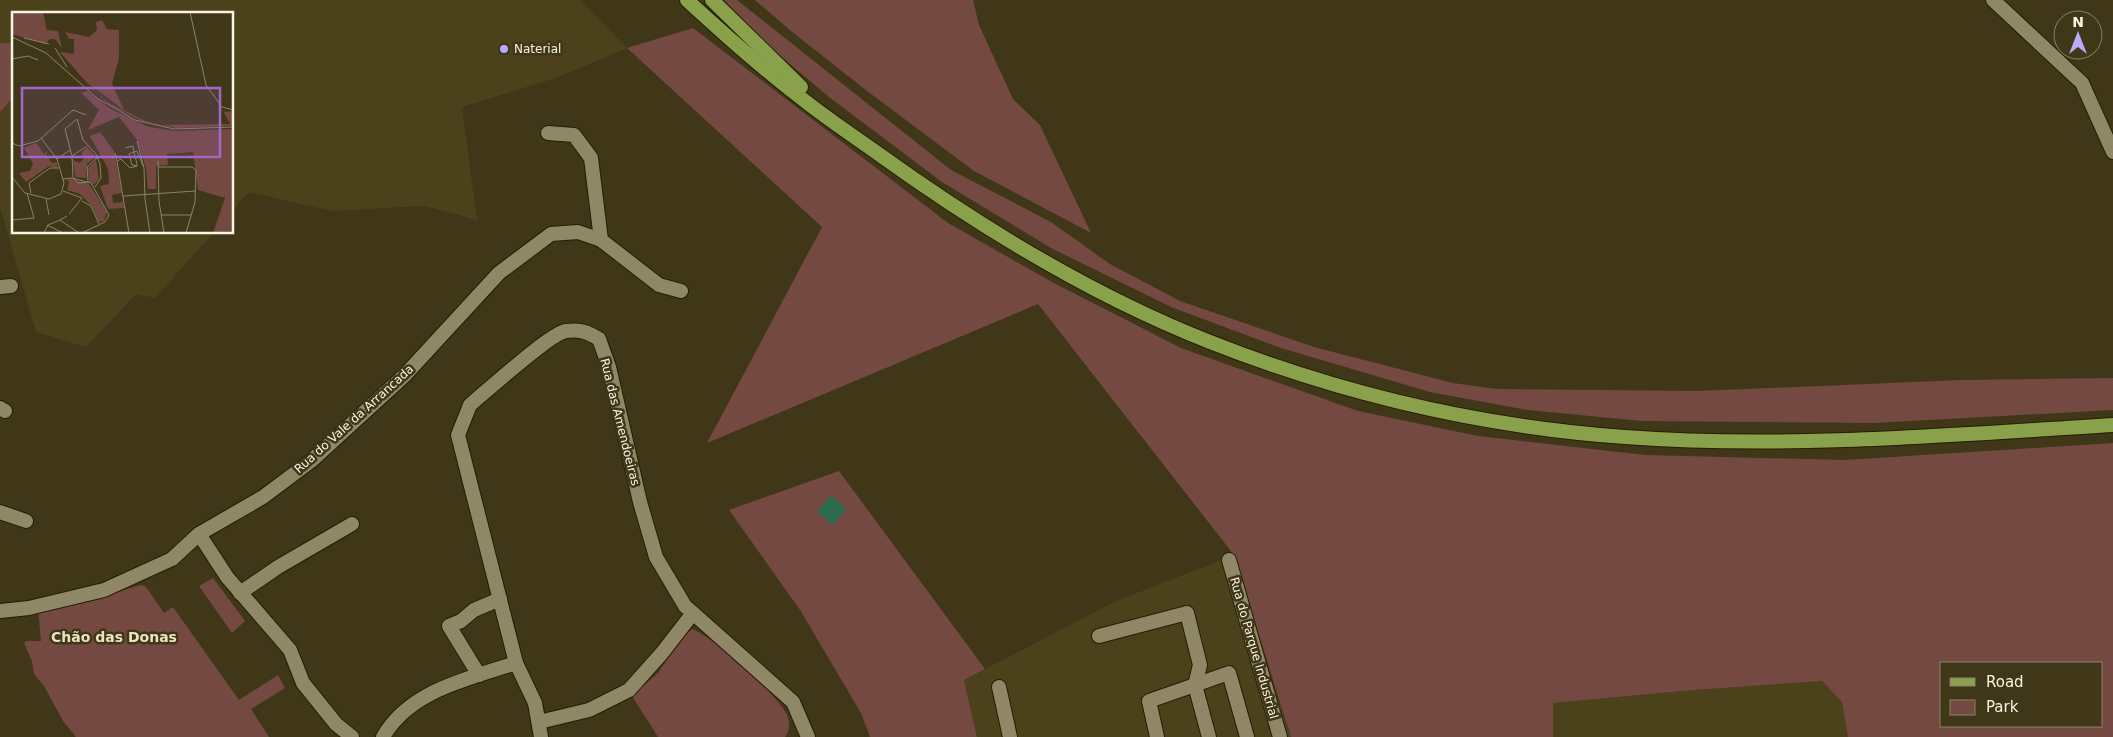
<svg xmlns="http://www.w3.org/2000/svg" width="2113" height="737" font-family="'DejaVu Sans',sans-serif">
<rect width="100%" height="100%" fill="#3f3718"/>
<g fill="#4b411a">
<path d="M0,0h580l47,48 -71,30 -94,29 15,113 -52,-14 -94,5 -82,-19 -16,18 -1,-196h-218v29h-14z"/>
<path d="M14,97v135l199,1 -58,65 -19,-4 -50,53 -50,-15 -36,-125v-95z"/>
<path d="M1234,555l57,182h-314l-13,-57 150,-78z"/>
<path d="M1822,681l21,21 5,35h-295l-1,-34 142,-13z"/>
</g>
<g fill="#744942" fill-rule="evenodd">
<path d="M724,0h13l214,170 100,52 59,42 70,37 134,46 139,36 44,6 200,2 264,-11 152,-2v32l-239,13 -232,-2 -114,-11 -98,-18 -149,-44 -110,-41 -120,-59 -109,-66 -113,-85 -58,-49z"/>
<path d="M755,0h218l6,25 34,74 27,26 51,108 -117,-62 -107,-80 -76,-60z"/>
<path d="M693,28l255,195 104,59 129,66 177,63 120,25 167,19 200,5 268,-17v294h-265l-6,-35 -20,-21 -128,9 -141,13v34h-262l-57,-182 -196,-251 -331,139 115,-216 -195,-179zM1942,663h160v63h-160z"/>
<path d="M0,43h14v54l-14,15z"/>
<path d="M839,471l146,198 -21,11 13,57h-107l-9,-24 -61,-103 -71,-100z"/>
<path d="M213,578l32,43 -13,12 -33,-47z"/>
<path d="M141,585l5,2 18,26 9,-6 66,93 39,-25 7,13 -34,21 18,28h-193l-13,-16 -19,-35 -10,-12 -2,-13 -8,-18 2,-2h15l-3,-33 58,-10z"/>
<path d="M692,629c22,8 85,65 95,86 3,8 3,16 -2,22h-127l-26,-41 26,-23 24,-35z"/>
</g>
<path fill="#2a6c4d" d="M831,495l15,14 -13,16 -16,-13z"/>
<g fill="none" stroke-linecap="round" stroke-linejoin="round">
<g stroke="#251e01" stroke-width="16">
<g id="minor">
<path d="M548,133l26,2 17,23 10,82"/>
<path d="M0,287l11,-1"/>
<path d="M0,408l5,3"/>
<path d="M0,512l26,9"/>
<path d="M199,534l28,43 63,73 13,33 33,41 16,13"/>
<path d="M1229,560l51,177"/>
<path d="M240,593l38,-26 74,-43"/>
<path d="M0,611l29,-3 75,-18 68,-31 27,-25 64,-37 48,-36 94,-86 94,-102 52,-39 27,-2 23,8 58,45 22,6"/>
<path d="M1099,636l88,-23 13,52 -5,20 14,52"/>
<path d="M479,675l-30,-49 12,-5 13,-11 26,-11"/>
<path d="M999,687l11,50"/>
<path d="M539,722l50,-12 40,-20 33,-37 31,-40"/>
<path d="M383,737c27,-47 85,-58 133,-74"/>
<path d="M541,737l-6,-34 -19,-40 -58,-228 12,-30 9,-8c15,-12 72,-64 87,-66 13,-2 22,1 33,8l10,28 31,135 16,55 29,49 108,96 15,35"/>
<path d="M1157,737l-8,-36 80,-28 18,64"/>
</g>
</g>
<g stroke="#251e01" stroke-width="16">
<path id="tertiary" d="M1993,0l89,83 31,69"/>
</g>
<g stroke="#251e01" stroke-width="16">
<g id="primary">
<path d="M687,0c38,35 77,70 118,101 24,19 50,36 75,54 103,74 213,141 330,187 132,52 274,85 415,95 162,12 326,-2 488,-12"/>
<path d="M712,0l89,87"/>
</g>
</g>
<use href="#minor" stroke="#908767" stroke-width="14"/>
<use href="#tertiary" stroke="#908767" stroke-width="14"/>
<use href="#primary" stroke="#89a14b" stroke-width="14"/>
</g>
<circle fill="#b8abf7" stroke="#3f3718" stroke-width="2" cx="504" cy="49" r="5"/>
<g text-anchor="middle" stroke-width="5" stroke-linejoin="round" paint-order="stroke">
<g font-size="12" fill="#f9f5e3" stroke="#3f3718" text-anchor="start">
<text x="514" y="53">Naterial</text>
</g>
<g font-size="12" fill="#f9f5e3" stroke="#3f3718">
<text transform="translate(354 419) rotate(-42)" y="4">Rua do Vale da Arrancada</text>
<text transform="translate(620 422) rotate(76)" y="4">Rua das Amendoeiras</text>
<text transform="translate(1254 648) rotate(74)" y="4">Rua do Parque Industrial</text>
</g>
<g font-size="14" font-weight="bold" fill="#ebe2bf" stroke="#3f3718">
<text x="114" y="642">Chão das Donas</text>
</g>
</g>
<g transform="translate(12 12)">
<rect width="221" height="221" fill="#3f3718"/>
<path d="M0,0h31l4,18 11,1 4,17 -7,-9h-5l-5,5 -33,-10zM90,8l5,9 12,1v28l-7,26 12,26 -37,-27 -27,-31 14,2v-15h-5l-4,-7 24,5 8,-7 -1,-8zM72,70l27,22 34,17 17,4 68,-1 -6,-12 9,-1v15l-57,2 -34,-7 -32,-16zM75,79l24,18 38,18 27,4 57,-2v104h-20l12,-35 -27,-8 -5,-38 -26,2 1,11 -12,1v23h-8l-2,-21 -9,-28 -18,-23 -31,13 11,-20 -18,-17zM88,120l14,19 8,42 -10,2 1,8 10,-1 1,6 -16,1 -8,-23 9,-2 -1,-15 -18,-33zM24,131l8,11 4,-3 -2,4 6,8 5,-1v6l-8,-2 -23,16 -7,-9 11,-2 3,-7 -9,-16zM75,135l9,10 -9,7 -1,14 -11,-1 -2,-17 7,3 4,-5 -3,-5zM84,148l3,19 -5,6 -5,-5 -1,-12zM60,167l17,5 18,28 -3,9 -5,1 -7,-16 -12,-12 -13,-4 2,-9 -4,-1z" fill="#744942"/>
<path fill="none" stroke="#898369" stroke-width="1" d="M178,0l16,73 16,22 12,3M0,25l34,16 51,45 38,22 39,9 60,-2M12,26l25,6M43,36l12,19M0,47l16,-3 10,4M125,129l7,27 1,31 5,34M0,131l7,3 19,-5 35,-31 13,5M113,136l8,-2 1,6 3,12v2l-5,-1 -3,-11 5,-2 3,-1 6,15M103,141l2,8 4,-2 9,9 7,-2M60,144l15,-10M45,147l13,-9M105,149l12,72M146,149l1,40 5,32M146,155h34l4,3 -1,32 -9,31M0,165l13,16 24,6 12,-5 3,-11 -7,-24 -16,-21M61,166l-1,-22 -7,-27 12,-10 6,21 13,14 4,10 1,14 -6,9M61,166l5,5 12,-1M51,167l9,-1 19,5 18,32 -4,7 -23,11M76,169l-1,-14 11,-10M51,179l19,7 -13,16M19,181l-2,-10 21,-15h9M111,184l72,-5M34,187l3,16M70,189l9,5 8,18M149,203h30M55,204l-7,4 19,13M0,208l22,-2 -7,-25M35,213l16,8M32,221l4,-8 12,-5"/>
<path fill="#a168ca" fill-opacity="0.15" stroke="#a168ca" stroke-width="2.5" d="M10,76h198v69h-198z"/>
<rect width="221" height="221" fill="none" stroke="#f9f5e3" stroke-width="2.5"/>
</g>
<rect x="1940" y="662" width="162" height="65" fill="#3f3718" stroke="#898369"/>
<rect x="1950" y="678" width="25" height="8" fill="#89a14b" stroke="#898369"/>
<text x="1986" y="687" font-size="15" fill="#f9f5e3">Road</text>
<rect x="1950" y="700" width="25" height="15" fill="#744942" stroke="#898369"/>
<text x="1986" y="712" font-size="15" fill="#f9f5e3">Park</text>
<g transform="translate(2078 35)"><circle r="24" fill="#3f3718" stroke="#898369"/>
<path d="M0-4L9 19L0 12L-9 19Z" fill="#b8abf7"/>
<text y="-8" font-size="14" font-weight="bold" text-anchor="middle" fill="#f9f5e3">N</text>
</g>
</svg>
